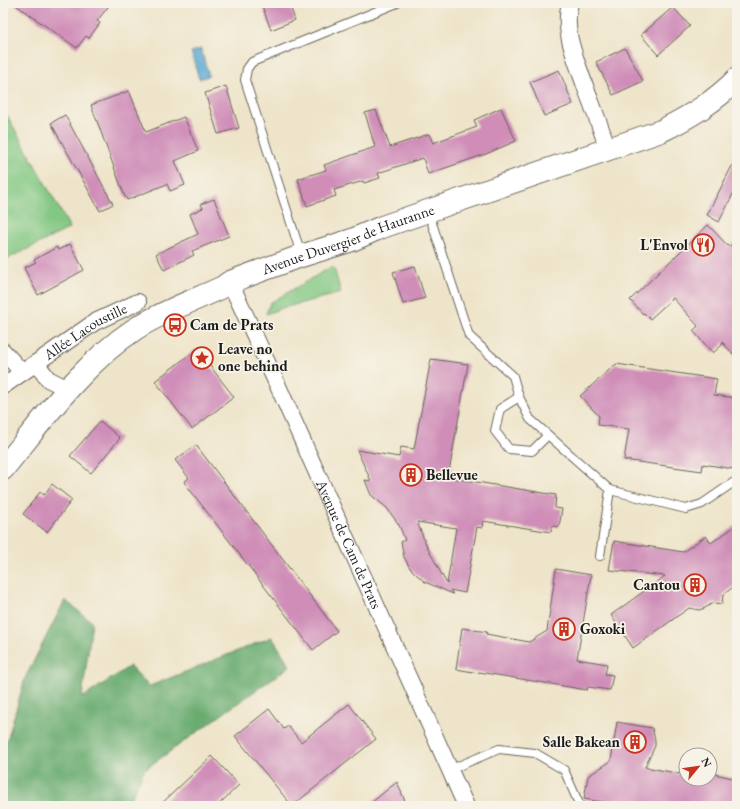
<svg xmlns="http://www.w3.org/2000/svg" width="740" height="809" font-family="'EB Garamond',serif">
<rect width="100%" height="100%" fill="#f7f3e8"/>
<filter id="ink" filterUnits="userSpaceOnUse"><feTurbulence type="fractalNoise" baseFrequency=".025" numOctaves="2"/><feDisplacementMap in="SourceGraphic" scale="8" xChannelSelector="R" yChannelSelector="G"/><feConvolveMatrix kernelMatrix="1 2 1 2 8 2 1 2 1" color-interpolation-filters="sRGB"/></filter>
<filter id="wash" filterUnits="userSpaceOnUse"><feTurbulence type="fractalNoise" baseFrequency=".012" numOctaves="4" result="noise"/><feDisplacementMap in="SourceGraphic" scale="16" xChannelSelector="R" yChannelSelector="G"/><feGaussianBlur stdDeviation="0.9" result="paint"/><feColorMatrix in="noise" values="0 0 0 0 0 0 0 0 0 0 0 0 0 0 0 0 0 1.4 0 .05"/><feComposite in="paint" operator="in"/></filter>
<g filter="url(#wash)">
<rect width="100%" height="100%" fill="#eee4c9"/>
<g fill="#82c782" stroke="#4f724f">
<path d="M3,108l67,120 -67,33z"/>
<path d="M331,267l3,1 7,25 -59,15 -16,6 4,-11z"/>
</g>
<path fill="#69ac70" stroke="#426446" d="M65,600l27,22 -10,76 48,-32 20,20 122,-49 18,29 -146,104 -16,36h-125v-63l4,-2 18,-63z"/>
<path fill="#54a5cf" stroke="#386076" d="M201,49l8,27 -10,3 -8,-27z"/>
<g id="blocks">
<g fill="#cf8db8" fill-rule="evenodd">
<path d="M13,3h98l-14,18 3,2 -11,15 -3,-2 -9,12z"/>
<path d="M261,3h28l6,17 -24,10z"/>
<path d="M673,7l17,19 -32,29 -17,-20z"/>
<path d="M625,48l18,33 -30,14 -17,-33z"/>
<path d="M559,70l14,34 -29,12 -14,-34z"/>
<path d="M226,86l13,42 -21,6 -13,-41z"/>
<path d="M129,91l17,41 38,-15 14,34 -23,10 10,24 -15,6 -3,-7 -40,16 -1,-3h-1l-34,-92z"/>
<path d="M501,108l15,33 -30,13 -58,20 -5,-16 -45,15 2,5 -16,5 -1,-2 -29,9 2,6 -29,10 -9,-27 28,-9 -2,-5 51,-18 -10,-34 11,-3 14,37 39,-13 4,9 44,-16 -3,-7z"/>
<path d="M65,115l48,89 -13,7 -49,-88z"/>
<path d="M737,156v30l-18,36 -12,-7z"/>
<path d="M214,199l15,37 -37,15 2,4 -30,15 -8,-16 42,-20 -8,-20 13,-6 -2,-4z"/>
<path d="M708,225l21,22 8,-7v118l-15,-16v3l-9,8 -20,-22 5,-5 -25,-28 -23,21 -6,-6 -1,1 -13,-14z"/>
<path d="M70,244l14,26 -46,25 -14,-27 12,-6 -2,-2 23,-13 1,3z"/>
<path d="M415,266l10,32 -22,6 -10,-32z"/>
<path d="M197,349l37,48 -42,32 -37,-48z"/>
<path d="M431,359l37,5 -19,108 4,1 -1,5 104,17 -1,13 7,1 -3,18 -7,-1 -1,6 -68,-11 -1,7 -5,-1 -12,66 -15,-3 3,4 -28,-12 -8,-7 -7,-7 -6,-11 -3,-15 4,-2 -6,-15 -12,-17 -16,-13 -6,-15 6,1 -14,-31 42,7 2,-10 13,2zM417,522l39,6 -9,56 -20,-37z"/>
<path d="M616,364l101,15 -3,16 23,3v47l-4,24 -30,-5 -1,7 -78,-11 5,-31 -31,-4 1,-9 -19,-20z"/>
<path d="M100,421l20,17 -29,35 -21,-17z"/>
<path d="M196,445l141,186 -24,19 -129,-168 5,-4 -14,-18z"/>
<path d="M52,484l20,16 -25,32 -24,-18 17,-22 4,3z"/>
<path d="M737,525v59l-14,11 -1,9 -9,-1 -8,5 -6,2 -10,-2 -56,40 -22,-33 54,-39 -56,-6 5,-29 69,11 23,-16 5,7z"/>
<path d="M556,569l35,6 -14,84 30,5 -2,10 8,1 -3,15 -22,-3 -1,3 -108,-18v1l-23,-4 6,-41 25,4 -1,2 43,8 18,-11z"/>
<path d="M349,704l27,35 -84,67 -57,-70 34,-27 15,20 4,-3 13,16z"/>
<path d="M617,722l35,6 3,12v6l-10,21 41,8v4h24v-6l27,6v27h-110l-43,-7 4,-23 23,-15z"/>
<path d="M212,756l27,29 -22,21h-58z"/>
<path d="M397,782l10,24h-40z"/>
</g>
</g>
</g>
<g filter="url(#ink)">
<use href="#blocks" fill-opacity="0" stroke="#666259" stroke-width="1"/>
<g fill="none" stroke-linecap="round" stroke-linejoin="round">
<g stroke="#666259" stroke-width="10">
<g id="lane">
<path d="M428,211l41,125 44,40 6,21 11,22 80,71 76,19 16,-5 35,-24"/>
<path d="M301,254l-56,-174 2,-11 5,-7 145,-59"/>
<path d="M519,397l-19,12 -5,22 14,18 23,2 16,-16"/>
<path d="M600,556l10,-66"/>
<path d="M449,770l50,-21 36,4 29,17 16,36"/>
</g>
</g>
<g stroke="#666259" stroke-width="18">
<g id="street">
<path d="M570,3c-8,29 7,58 16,86 8,20 15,40 22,60"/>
<path id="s1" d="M230,282l48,104 188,420"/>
<path d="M3,351l19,21"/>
<path d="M36,363l12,16 20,10"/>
<path id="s2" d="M3,386l92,-64 43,-20"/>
</g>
</g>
<g stroke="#666259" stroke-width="24">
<g id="secondary">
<path id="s3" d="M3,469c40,-49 79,-105 132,-140 28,-18 58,-28 88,-42l7,-5 71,-26 51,-16 30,-13 46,-16 233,-80c30,-15 53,-29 76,-52"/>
</g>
</g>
<use href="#lane" stroke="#fff" stroke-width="8"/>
<use href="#street" stroke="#fff" stroke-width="16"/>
<use href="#secondary" stroke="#fff" stroke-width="22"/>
</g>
</g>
<defs>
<g id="restaurant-ring" transform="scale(1.15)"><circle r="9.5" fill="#f7f3e8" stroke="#c8321e" stroke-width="1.5"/><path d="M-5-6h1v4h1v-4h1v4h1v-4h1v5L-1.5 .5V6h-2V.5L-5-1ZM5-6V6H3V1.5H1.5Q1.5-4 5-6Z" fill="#c8321e"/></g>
<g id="bus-ring" transform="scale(1.15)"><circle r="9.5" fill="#f7f3e8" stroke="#c8321e" stroke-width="1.5"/><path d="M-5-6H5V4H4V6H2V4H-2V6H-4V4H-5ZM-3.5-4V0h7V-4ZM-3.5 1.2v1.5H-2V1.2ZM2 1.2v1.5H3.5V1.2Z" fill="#c8321e"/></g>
<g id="sight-ring" transform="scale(1.15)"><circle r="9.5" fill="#f7f3e8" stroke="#c8321e" stroke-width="1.5"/><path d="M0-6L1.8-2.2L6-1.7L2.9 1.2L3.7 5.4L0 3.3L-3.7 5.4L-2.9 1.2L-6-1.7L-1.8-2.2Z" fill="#c8321e"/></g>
<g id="building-ring" transform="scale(1.15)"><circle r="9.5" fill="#f7f3e8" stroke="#c8321e" stroke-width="1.5"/><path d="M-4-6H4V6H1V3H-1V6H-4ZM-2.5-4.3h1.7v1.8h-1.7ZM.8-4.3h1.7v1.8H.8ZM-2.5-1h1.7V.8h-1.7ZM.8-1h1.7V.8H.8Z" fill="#c8321e"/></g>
</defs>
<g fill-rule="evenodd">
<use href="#restaurant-ring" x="703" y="245"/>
<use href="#bus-ring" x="175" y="325"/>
<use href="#sight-ring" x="202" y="358"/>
<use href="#building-ring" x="411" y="475"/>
<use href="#building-ring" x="695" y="585"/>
<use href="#building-ring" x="564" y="629"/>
<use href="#building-ring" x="635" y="742"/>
</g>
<g text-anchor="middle" stroke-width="3.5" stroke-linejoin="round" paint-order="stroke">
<g font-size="15" fill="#1c1c1c" stroke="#f7f3e8">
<text dy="5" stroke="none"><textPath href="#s3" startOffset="425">Avenue Duvergier de Hauranne</textPath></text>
<text dy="5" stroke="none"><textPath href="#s2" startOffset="99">Allée Lacoustille</textPath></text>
<text dy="5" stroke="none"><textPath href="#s1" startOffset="288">Avenue de Cam de Prats</textPath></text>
</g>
<g font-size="15" font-weight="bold" fill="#1c1c1c" stroke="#f7f3e8" text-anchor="start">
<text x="688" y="250" text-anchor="end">L'Envol</text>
<text x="190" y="330">Cam de Prats</text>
<text x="218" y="354">Leave no<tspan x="218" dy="17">one behind</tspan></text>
<text x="426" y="480">Bellevue</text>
<text x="680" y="590" text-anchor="end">Cantou</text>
<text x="580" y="634">Goxoki</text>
<text x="620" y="747" text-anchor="end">Salle Bakean</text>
</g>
</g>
<rect width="740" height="809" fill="none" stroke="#f7f3e8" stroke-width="16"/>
<g transform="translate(698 767) rotate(61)"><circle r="19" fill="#f7f3e8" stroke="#9f9d96"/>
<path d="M0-3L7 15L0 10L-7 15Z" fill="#c8321e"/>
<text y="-6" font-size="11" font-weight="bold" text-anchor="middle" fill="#1c1c1c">N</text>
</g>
</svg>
